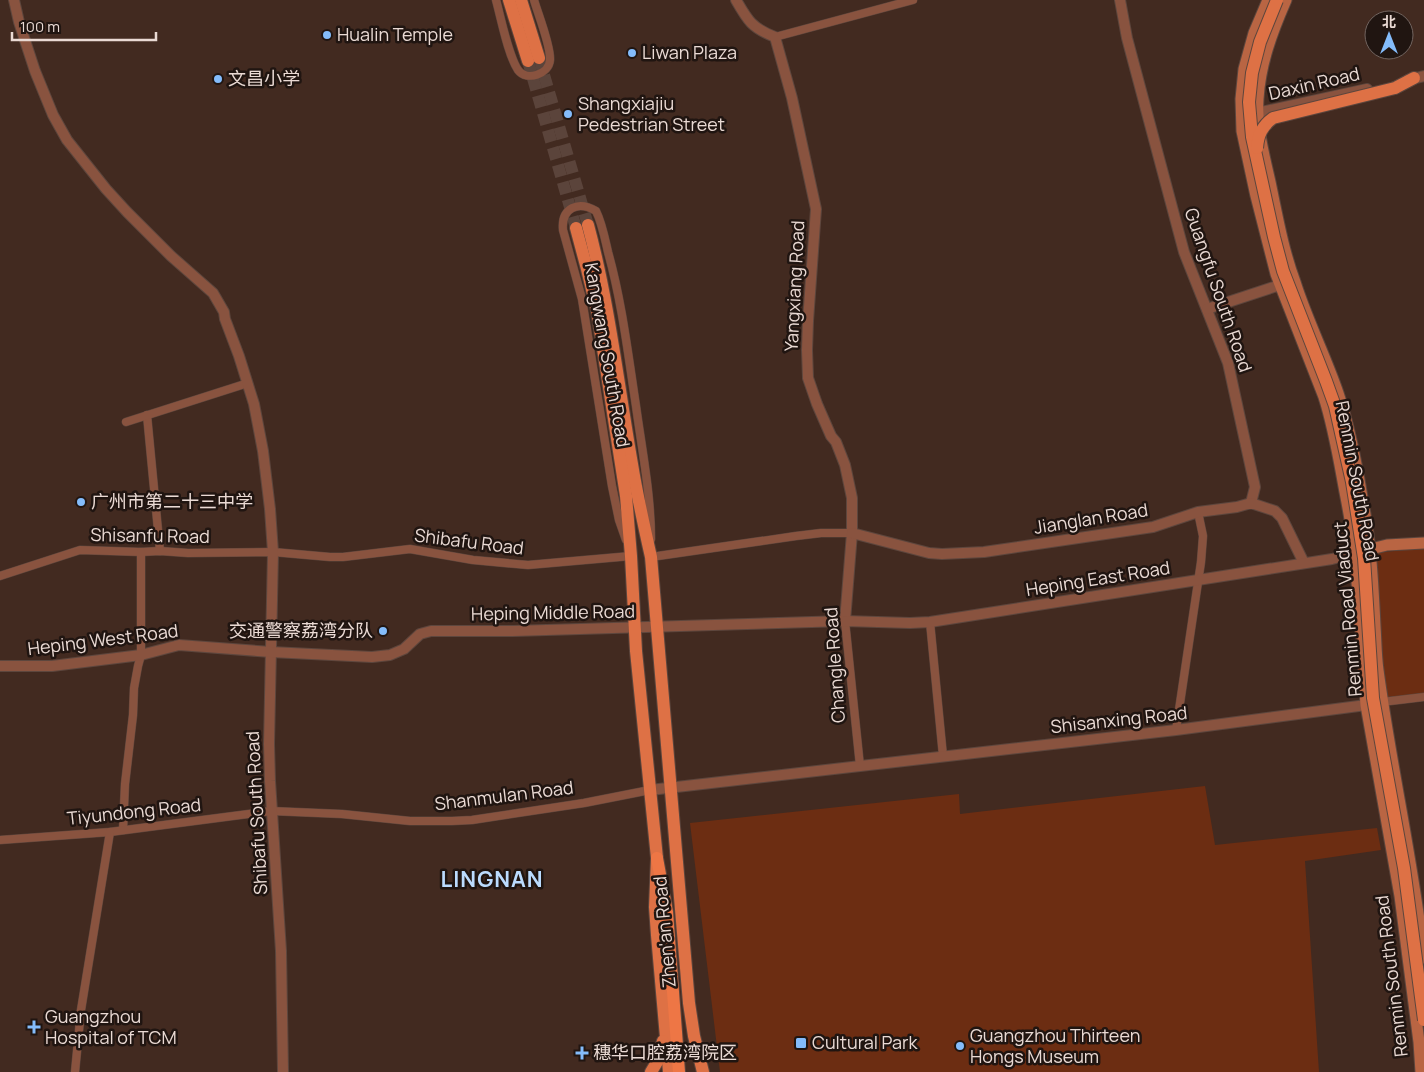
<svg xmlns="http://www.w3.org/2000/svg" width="1424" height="1072" font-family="Manrope,'Noto Sans SC',sans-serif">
<rect width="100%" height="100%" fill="#422a20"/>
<g fill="#6c2d12">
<path d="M1424,548v145l-38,5 -5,-35 -6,-110z"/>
<path d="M1205,786l10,59 162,-17 4,22 -76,11 14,211h-599l-30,-249 269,-29 1,20z"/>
</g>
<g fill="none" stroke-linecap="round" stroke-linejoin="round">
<g stroke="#5b443b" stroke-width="12" stroke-dasharray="12 6" stroke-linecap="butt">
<path d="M539,58l49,167"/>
<path d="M528,61l48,167"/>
</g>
<g stroke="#5d463d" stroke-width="9">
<g id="minor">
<path d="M496,0c5,18 12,55 22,70 9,12 31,4 32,-10 1,-14 -12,-46 -16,-60"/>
<path d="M775,37l138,-37"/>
<path d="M147,415l13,136"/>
<path d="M126,422l122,-39"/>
<path d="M626,540l-7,-20 -7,-34 -30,-187 -19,-69c-2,-22 15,-30 33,-19 6,12 9,28 12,41 14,50 20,102 28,154 6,44 15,89 15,133"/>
<path d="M651,553v4l145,-21 25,-3h31"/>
<path d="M0,576l80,-26 61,2 19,-1 28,2 85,-1 57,5h13l67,-8 63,11 55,5 103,-9 -1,-3"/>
<path d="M845,621l15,145"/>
<path d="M930,622l13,134"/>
<path d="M1382,702l42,-5"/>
<path d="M1176,730l25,-168 2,-26 -5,-24"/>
<path d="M123,830l2,-46 8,-69 1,-27 4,-22 3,-11v-103"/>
<path d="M0,840l110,-8 161,-21 71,3 68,7h42l20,-1 112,-17 66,-13"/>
<path d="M75,1072l6,-62 29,-178"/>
</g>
</g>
<g stroke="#5d463d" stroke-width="12">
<g id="tertiary">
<path d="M14,0l5,22 16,49 18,44 14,25 39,49 21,23 44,44 42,37 11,19 1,7 14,37 15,48 9,47 7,58 3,43 -4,192 1,37 11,170 2,121"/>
<path d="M736,0c12,21 16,28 39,37l17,61 24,111 -8,112 -1,29 1,28 9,26 14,32 5,6 9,23 7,33v35l-7,88"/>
<path d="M1120,0l7,38 57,214 44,111 27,124 -4,16"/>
<path d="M1408,80l16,-4"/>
<path d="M1252,114l115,-25"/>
<path d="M1207,309l73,-24"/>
<path d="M852,533l77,20 13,1 42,-2 169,-25 45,-15 39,-5 14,-4 24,8 7,7 22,45"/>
<path d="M0,666h52l89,-11 38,-10 92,7 101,5 18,-2 14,-6 16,-15 11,-3h82l332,-10 65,2 20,-1 402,-63 31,-8"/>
<path d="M650,790l526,-60 198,-26"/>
</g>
</g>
<g stroke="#5d463d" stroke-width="13">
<g id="secondary">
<path d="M1268,0l-14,33 -10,36 -3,30 1,32 14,65 20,78 48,123c10,31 15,63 21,95 4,21 8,41 10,62l11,151 34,191 19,146 2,30"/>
<path d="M1286,0c-14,32 -26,64 -28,99 -2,28 6,56 12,83 7,33 13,68 25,100 12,38 30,73 43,111 12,35 19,73 25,110 8,41 10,82 12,123 1,15 1,30 3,44 13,97 35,191 46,288"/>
<path d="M1371,549l16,-4 37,-2"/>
</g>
</g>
<g stroke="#5d463d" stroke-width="14">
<g id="primary">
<path d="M509,0l19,61"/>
<path d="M521,0l18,58"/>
<path d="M1395,88l19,-10"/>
<path d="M588,225c21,78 30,159 44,239 5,31 12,62 19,93l38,446 5,33 9,36"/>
<path d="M576,228l11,41 10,41 29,186 5,60 5,95 21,207 -2,49 2,28 12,137"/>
<path d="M651,1072l6,-10 6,-21"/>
</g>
</g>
<g stroke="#5d463d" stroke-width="14">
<path id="trunk" d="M657,858l10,54 12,160"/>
</g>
<use href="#minor" stroke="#89533f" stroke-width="8"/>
<use href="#tertiary" stroke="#89533f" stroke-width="10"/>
<use href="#secondary" stroke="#b96543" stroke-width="11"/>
<use href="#primary" stroke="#de7145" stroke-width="12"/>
<use href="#trunk" stroke="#ee7645" stroke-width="12"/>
<g stroke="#5d463d" stroke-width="14" stroke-linecap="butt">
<g id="primary-bridge">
<path d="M1277,0l-17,42 -8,31 -3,29 3,35 22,100 9,34 43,110 9,25 17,76 12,76 9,140 31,170 20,152"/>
<path d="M1257,148c1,-13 5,-22 16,-30l122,-30"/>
</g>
</g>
<use href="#primary-bridge" stroke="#de7145" stroke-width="12"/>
</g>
<g fill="#84bcfb" stroke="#201511" stroke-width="2">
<circle cx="327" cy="35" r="5"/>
<circle cx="632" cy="53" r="5"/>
<circle cx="218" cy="79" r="5"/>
<circle cx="568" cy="114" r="5"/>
<circle cx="81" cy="502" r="5"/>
<circle cx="383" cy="631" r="5"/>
<path d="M31.5 1019.5h5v5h5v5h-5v5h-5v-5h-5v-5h5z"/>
<rect x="795" y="1037" width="12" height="12" rx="2.5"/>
<circle cx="960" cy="1046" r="5"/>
<path d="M579.5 1045.5h5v5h5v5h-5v5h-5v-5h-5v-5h5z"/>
</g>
<g text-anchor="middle" stroke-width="5" stroke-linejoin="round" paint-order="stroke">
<g font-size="18" fill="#eadad4" stroke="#201511" text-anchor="start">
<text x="337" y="41">Hualin Temple</text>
<text x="642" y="59">Liwan Plaza</text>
<text x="228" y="85">文昌小学</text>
<text x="578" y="110">Shangxiajiu<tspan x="578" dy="21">Pedestrian Street</tspan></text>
<text x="91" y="508">广州市第二十三中学</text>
<text x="373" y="637" text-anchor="end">交通警察荔湾分队</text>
<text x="45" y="1023">Guangzhou<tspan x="45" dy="21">Hospital of TCM</tspan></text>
<text x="970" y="1042">Guangzhou Thirteen<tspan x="970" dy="21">Hongs Museum</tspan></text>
<text x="812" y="1049">Cultural Park</text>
<text x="593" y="1059">穗华口腔荔湾院区</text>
</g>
<g font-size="18" fill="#eadad4" stroke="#201511">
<text transform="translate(1314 84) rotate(-13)" y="6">Daxin Road</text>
<text transform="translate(795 286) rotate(-87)" y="6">Yangxiang Road</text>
<text transform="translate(1218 290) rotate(71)" y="6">Guangfu South Road</text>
<text transform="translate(607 355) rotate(80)" y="6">Kangwang South Road</text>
<text transform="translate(1357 481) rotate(79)" y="6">Renmin South Road</text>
<text transform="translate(1091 519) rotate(-9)" y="6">Jianglan Road</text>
<text transform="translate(150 536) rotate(1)" y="6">Shisanfu Road</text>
<text transform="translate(469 542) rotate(7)" y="6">Shibafu Road</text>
<text transform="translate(1098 579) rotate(-9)" y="6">Heping East Road</text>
<text transform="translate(1348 609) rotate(-95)" y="6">Renmin Road Viaduct</text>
<text transform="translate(553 613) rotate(-1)" y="6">Heping Middle Road</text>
<text transform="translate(103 640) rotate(-7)" y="6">Heping West Road</text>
<text transform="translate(835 665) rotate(-94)" y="6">Changle Road</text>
<text transform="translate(1119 720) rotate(-6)" y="6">Shisanxing Road</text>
<text transform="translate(504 796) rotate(-7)" y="6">Shanmulan Road</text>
<text transform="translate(134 812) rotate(-6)" y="6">Tiyundong Road</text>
<text transform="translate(257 813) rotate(-93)" y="6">Shibafu South Road</text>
<text transform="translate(665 932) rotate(-95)" y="6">Zhen'an Road</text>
<text transform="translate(1392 976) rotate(-97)" y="6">Renmin South Road</text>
</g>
<g font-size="22" font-weight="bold" letter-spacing="1" fill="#bbdbfe" stroke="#201511">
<text x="492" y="887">LINGNAN</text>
</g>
</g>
<g transform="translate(1389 35)"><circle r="24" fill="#201511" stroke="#71645f"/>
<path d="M0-4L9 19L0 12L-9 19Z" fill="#84bcfb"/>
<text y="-8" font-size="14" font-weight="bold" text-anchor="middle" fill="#eadad4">北</text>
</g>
<path d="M12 32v8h144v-8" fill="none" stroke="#eadad4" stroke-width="2.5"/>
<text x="20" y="32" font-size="15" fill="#eadad4" stroke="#201511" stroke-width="4" paint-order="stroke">100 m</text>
</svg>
